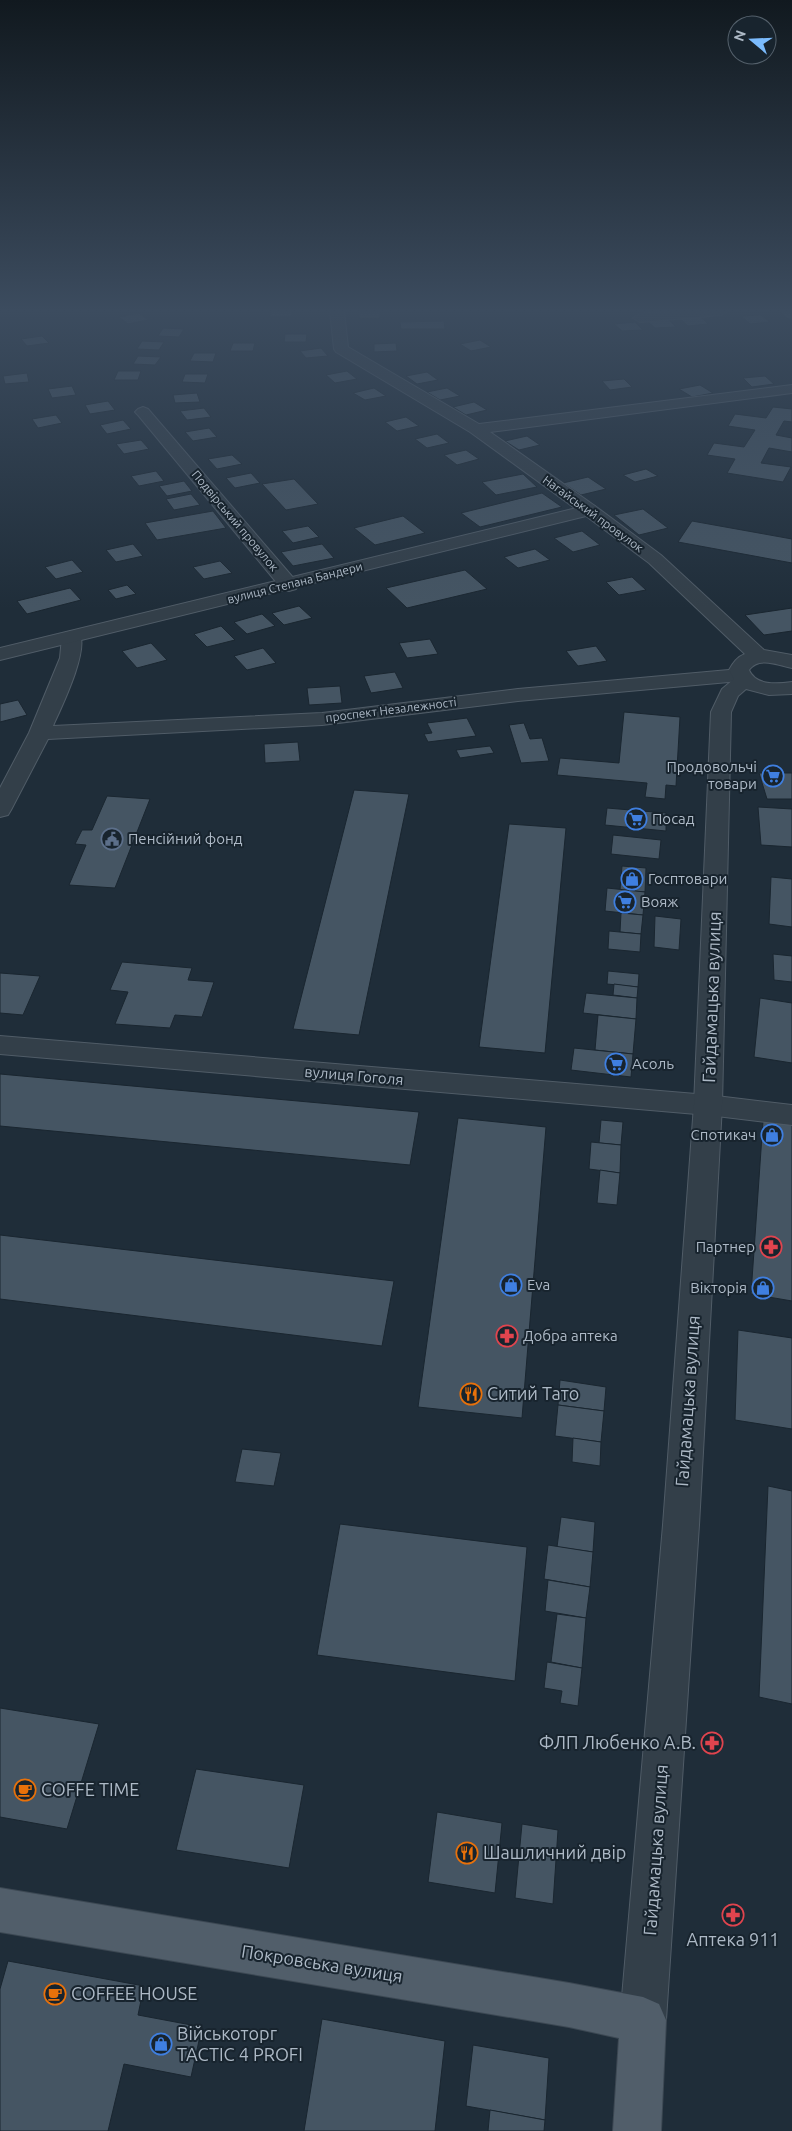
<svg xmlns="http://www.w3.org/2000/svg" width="792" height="2131" font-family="Ubuntu,sans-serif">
<rect width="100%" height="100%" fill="#1f2d39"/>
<g fill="#455563" stroke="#1a2630">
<path d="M272,311h21l-2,6h-22z"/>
<rect x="359" y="311" width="21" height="7"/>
<path d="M792,311v8h-4l-8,-7z"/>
<path d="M139,313l9,7 -20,4 -9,-7z"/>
<path d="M761,315l9,7 -20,2 -9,-8z"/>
<path d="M700,316l8,8 -20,2 -9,-8z"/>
<path d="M668,319l8,8 -21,1 -8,-7z"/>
<path d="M444,321l1,8h-44l-1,-7z"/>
<path d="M635,322l8,8 -21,1 -8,-7z"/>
<path d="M163,328l21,1 -5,8 -21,-1z"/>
<path d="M285,334h22l-1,8h-22z"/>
<path d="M42,336l7,7 -22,3 -6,-7z"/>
<path d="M480,340l11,7 -20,4 -11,-7z"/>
<path d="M142,341l22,1 -5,8 -22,-1z"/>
<path d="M233,343h22l-2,8h-23z"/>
<path d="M396,343l1,8 -23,1v-8z"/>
<path d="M321,348l7,8 -22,2 -6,-7z"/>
<path d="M194,353h22l-3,9 -23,-1z"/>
<path d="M138,356l23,1 -6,8 -22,-1z"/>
<path d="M118,371h23l-3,9h-24z"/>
<path d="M347,371l10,8 -22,4 -9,-8z"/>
<path d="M427,372l11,8 -21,4 -11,-8z"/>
<path d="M27,373l2,9 -24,2 -2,-8z"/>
<path d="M185,374h23l-3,9 -23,-1z"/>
<path d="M765,376l9,8 -22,3 -9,-9z"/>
<path d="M624,379l8,8 -22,3 -8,-9z"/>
<path d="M700,385l13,8 -21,4 -13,-8z"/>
<path d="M72,386l4,9 -24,3 -4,-9z"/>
<path d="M374,388l12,8 -21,4 -12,-7z"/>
<path d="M447,388l13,8 -20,4 -13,-8z"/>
<path d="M197,393l3,9 -25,1 -2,-8z"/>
<path d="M108,401l7,9 -25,4 -5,-9z"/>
<path d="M474,402l13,8 -21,5 -13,-8z"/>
<path d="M773,407l19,2v13l-8,-1 -8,14 16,3v14l-23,-4 -8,15 30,4 -8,15 -56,-9 8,-14 -28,-4 7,-12 30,4 11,-17 -27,-4 7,-12 31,4z"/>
<path d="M204,408l7,9 -24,3 -7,-9z"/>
<path d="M56,415l6,8 -24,5 -6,-9z"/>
<path d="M406,417l13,9 -22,5 -12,-9z"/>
<path d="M123,420l8,9 -24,5 -7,-9z"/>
<path d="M209,428l8,9 -24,4 -8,-9z"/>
<path d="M437,434l12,9 -22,5 -12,-9z"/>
<path d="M527,436l13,9 -21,5 -14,-9z"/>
<path d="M141,440l8,9 -25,5 -8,-10z"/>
<path d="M466,450l13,9 -22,6 -13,-10z"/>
<path d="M232,455l10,9 -25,5 -9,-10z"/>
<path d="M646,469l12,7 -23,6 -12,-7z"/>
<path d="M156,471l8,10 -25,5 -8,-10z"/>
<path d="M251,473l9,10 -25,5 -9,-10z"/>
<path d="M523,474l14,13 -41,8 -14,-13z"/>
<path d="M588,477l18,12 -25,6 -18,-12z"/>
<path d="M294,479l24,25 -32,6 -24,-26z"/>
<path d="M184,481l8,10 -25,5 -8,-10z"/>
<path d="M542,493l20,14 -82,20 -19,-14z"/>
<path d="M191,494l9,11 -26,5 -8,-11z"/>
<path d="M643,509l25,19 -29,7 -25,-20z"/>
<path d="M213,511l13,17 -69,12 -12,-17z"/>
<path d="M403,516l22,17 -50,12 -21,-17z"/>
<path d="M692,521l100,18v24l-114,-21z"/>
<path d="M308,526l11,11 -26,6 -11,-12z"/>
<path d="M582,531l18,14 -27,7 -19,-14z"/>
<path d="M133,544l10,12 -27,6 -10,-12z"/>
<path d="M322,544l12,14 -41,8 -12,-14z"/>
<path d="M535,549l15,11 -32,8 -14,-11z"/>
<path d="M72,560l11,12 -27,7 -11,-12z"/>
<path d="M220,561l12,12 -28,6 -11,-12z"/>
<path d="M465,570l22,19 -80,19 -21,-20z"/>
<path d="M632,577l14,13 -27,5 -13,-13z"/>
<path d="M127,585l9,9 -20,5 -8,-9z"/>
<path d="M70,588l11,12 -54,14 -10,-13z"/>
<path d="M299,606l13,12 -28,7 -12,-12z"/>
<path d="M792,608v23l-28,4 -19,-20z"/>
<path d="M262,614l13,12 -28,8 -13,-12z"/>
<path d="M221,626l14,14 -28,7 -13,-13z"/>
<path d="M430,639l8,15 -31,4 -8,-15z"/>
<path d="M151,643l16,17 -30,8 -15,-17z"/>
<path d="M596,646l11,15 -29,5 -12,-15z"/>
<path d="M263,648l13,15 -29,7 -13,-14z"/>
<path d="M395,672l8,16 -32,5 -7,-17z"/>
<path d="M340,686l2,17 -33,2 -2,-17z"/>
<path d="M18,700l9,15 -27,7v-18z"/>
<path d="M624,712l56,5 -4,69 -10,-1 -1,14 -20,-2 2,-14 -90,-8 3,-17 59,5z"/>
<path d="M467,718l9,18 -48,6 -4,-8 8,-1 -5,-10z"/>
<path d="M524,723l6,16 12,-1 7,23 -28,2 -12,-38z"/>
<path d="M298,742l2,19 -35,2 -1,-19z"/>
<path d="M490,746l4,7 -34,5 -4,-8z"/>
<path d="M759,773h33v26h-25z"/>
<path d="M354,790l55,4 -50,241 -66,-6z"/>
<path d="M107,796l43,3 -35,89 -46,-3 17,-40 -11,-1 7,-14h10z"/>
<path d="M758,807l34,2v38l-31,-2z"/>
<path d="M607,808l59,5v18l-61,-6z"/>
<path d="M509,824l57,4 -21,225 -66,-6z"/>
<path d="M613,835l48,5 -2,19 -48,-5z"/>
<path d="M622,866l24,2 -1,24 -25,-2z"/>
<path d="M771,877l21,2v48l-23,-3z"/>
<path d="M607,888l38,4 -2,23 -38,-4z"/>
<path d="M621,913l22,2 -2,19 -21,-2z"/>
<path d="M655,916l26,3 -2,31 -25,-3z"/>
<path d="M609,931l32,3 -1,18 -32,-3z"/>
<path d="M773,954l19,2v26l-18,-2z"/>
<path d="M122,962l70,6 -4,12 26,2 -12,35 -27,-2 -5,13 -55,-4 13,-32 -18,-2z"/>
<path d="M608,971l31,3 -1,13 -31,-3z"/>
<path d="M0,973l40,3 -17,39 -23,-2z"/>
<path d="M614,984l24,3 -1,11 -24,-3z"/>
<path d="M586,993l51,5 -1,21 -53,-6z"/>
<path d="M760,998l32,5v60l-38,-6z"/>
<path d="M598,1015l38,4 -3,35 -38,-4z"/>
<path d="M574,1048l59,6 -2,23 -60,-7z"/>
<path d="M0,1074l419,38 -9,53 -410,-39z"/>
<path d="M458,1118l88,9 -24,291 -104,-11z"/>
<path d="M601,1120l22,2 -2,23 -22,-2z"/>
<path d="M763,1121l29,4v176l-41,-7z"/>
<path d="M591,1142l30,3 -1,28 -31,-4z"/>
<path d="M600,1170l20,3 -3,32 -20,-2z"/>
<path d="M0,1235l394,46 -12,65 -382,-47z"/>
<path d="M738,1330l54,8v91l-57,-9z"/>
<path d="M560,1380l46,7 -2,24 -46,-6z"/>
<path d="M558,1405l46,6 -3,31 -46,-6z"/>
<path d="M573,1438l28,4 -1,24 -28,-4z"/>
<path d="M242,1449l39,4 -7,33 -39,-4z"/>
<path d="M768,1486l24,5v213l-33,-7z"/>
<path d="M561,1517l34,5 -2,30 -36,-5z"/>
<path d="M340,1524l187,23 -12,134 -198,-26z"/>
<path d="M548,1545l45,7 -3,35 -46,-8z"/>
<path d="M548,1580l42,7 -4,31 -41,-7z"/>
<path d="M557,1614l29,4 -4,50 -31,-6z"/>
<path d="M547,1662l35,6 -4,38 -18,-3 2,-12 -18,-3z"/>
<path d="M0,1708l99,16 -32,105 -67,-12z"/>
<path d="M196,1769l108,16 -15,83 -113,-18z"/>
<path d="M437,1812l65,11 -7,70 -67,-11z"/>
<path d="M522,1824l36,6 -5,74 -38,-6z"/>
<path d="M8,1961l136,25 -6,29 64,12 -11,50 -67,-13 -16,67h-108v-142z"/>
<path d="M322,2019l123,22 -10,90h-131z"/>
<path d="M473,2045l76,13 -4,62 -79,-14z"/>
<path d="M490,2110l55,10 -1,11h-56z"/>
</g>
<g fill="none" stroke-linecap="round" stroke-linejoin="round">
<g stroke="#505c67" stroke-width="2">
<g id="minor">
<path d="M330,311h14l4,36 131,77 313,-39v8l-302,39 105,74 3,4 -3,4 -6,1 -6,-1 -113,-82 -134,-80 -2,-3z"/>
<path d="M672,311h56l-7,4 -81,7 -7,-4 7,-4z"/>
<path d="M143,407l5,2 148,172 2,4 -2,4 -7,2 -7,-2 -144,-174 -3,-3 3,-3z"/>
<path d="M72,631l7,2c11,16 -18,75 -26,93l269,-13 196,-24 222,-20 7,2 3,4 -3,4 -7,2 -222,20 -196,24 -274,14 -37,71 -3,5 -8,2v-29l29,-55 31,-75 2,-21 3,-4z"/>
<path d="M0,1036l708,59 84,10v20l-84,-10 -708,-61z"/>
</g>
</g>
<g stroke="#505c67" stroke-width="2">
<path id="tertiary" d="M589,505l6,1 66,49 103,95 28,5v13c-14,-3 -33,-12 -43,2 7,16 28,14 43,12v12l-23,1 -23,-6 -8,7 -7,16 -9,393 -23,420 -33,495 -7,16 -16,7 -16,-7 -7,-16 43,-495 31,-420 17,-393 11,-23 12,-10 -5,-9c4,-7 8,-13 16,-16l-96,-91 -63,-47 -586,144v-12z"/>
</g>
<g stroke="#3c4853" stroke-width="2">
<path id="primary" d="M0,1888l569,95 74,14 16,7 7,16 -5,111h-48l6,-93 -50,-11 -569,-95z"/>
</g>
<use href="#minor" fill="#333f49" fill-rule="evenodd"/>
<use href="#tertiary" fill="#333f49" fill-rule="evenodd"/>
<use href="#primary" fill="#515e6a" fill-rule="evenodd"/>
</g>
<linearGradient id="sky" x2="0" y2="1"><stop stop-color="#11191f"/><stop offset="0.51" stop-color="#3c4c5f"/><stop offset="1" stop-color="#3c4c5f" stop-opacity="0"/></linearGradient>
<rect width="792" height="609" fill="url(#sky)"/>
<defs>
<g id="supermarket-ring" transform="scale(1.125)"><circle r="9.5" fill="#18242e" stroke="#3f7fe0" stroke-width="1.5"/><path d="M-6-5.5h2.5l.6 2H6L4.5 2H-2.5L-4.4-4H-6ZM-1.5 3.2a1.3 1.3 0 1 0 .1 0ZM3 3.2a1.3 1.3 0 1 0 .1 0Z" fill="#3f7fe0"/></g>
<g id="civic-ring" transform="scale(1.125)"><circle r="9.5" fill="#18242e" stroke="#5c6f8a" stroke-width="1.5"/><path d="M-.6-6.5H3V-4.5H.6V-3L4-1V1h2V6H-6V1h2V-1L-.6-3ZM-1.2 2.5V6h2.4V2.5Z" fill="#5c6f8a"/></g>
<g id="shop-ring" transform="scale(1.125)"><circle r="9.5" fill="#18242e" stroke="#3f7fe0" stroke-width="1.5"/><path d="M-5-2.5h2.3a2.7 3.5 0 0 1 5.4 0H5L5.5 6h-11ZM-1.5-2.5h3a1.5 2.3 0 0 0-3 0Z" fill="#3f7fe0"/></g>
<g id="pharmacy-ring" transform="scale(1.125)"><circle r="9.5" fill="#18242e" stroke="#e0444e" stroke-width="1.5"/><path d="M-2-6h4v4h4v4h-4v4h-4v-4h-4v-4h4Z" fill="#e0444e"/></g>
<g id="restaurant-ring" transform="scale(1.125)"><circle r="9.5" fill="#18242e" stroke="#e8710a" stroke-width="1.5"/><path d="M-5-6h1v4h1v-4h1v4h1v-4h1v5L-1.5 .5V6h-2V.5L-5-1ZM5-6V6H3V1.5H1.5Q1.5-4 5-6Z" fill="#e8710a"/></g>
<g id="cafe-ring" transform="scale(1.125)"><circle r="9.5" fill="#18242e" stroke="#e8710a" stroke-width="1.5"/><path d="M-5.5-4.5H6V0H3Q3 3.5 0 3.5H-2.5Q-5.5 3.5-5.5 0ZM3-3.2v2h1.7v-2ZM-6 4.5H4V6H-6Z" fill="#e8710a"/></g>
</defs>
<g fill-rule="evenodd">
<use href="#supermarket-ring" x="773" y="776"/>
<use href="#supermarket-ring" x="636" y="819"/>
<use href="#civic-ring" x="112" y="839"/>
<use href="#shop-ring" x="632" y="879"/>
<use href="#supermarket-ring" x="625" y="902"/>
<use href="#supermarket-ring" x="616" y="1064"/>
<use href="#shop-ring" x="772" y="1135"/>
<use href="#pharmacy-ring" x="771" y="1247"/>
<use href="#shop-ring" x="511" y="1285"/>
<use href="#shop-ring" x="763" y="1288"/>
<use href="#pharmacy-ring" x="507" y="1336"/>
<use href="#restaurant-ring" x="471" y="1394"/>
<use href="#pharmacy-ring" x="712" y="1743"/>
<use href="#cafe-ring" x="25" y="1790"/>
<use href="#restaurant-ring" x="467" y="1853"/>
<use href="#pharmacy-ring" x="733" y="1915"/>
<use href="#cafe-ring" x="55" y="1994"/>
<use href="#shop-ring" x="161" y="2044"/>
</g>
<g text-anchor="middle" stroke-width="4" stroke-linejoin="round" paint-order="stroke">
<g font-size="12" fill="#adb9c6" stroke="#18242e">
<text transform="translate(593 514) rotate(36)" y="4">Нагайський провулок</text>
<text transform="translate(235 521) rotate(50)" y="4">Подвірський провулок</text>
<text transform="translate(295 583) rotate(-14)" y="4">вулиця Степана Бандери</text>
<text transform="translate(391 710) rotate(-7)" y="4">проспект Незалежності</text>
</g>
<g font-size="15" fill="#adb9c6" stroke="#18242e" text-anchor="start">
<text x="757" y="772" text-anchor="end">Продовольчі<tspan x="757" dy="17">товари</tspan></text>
<text x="652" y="824">Посад</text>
<text x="128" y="844">Пенсійний фонд</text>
<text x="648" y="884">Госптовари</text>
<text x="641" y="907">Вояж</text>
<text x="632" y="1069">Асоль</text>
<text x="756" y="1140" text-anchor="end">Спотикач</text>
<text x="755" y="1252" text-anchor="end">Партнер</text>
<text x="527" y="1290">Eva</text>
<text x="747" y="1293" text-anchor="end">Вікторія</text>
<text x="523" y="1341">Добра аптека</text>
</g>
<g font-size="15" fill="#adb9c6" stroke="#18242e">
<text transform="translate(354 1076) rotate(5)" y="5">вулиця Гоголя</text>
</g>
<g font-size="18" fill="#adb9c6" stroke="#18242e">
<text transform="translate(712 997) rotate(-88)" y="6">Гайдамацька вулиця</text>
<text transform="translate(688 1401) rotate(-86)" y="6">Гайдамацька вулиця</text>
<text transform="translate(656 1850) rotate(-86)" y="6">Гайдамацька вулиця</text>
<text transform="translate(322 1964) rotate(9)" y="6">Покровська вулиця</text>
</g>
<g font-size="18" fill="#adb9c6" stroke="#18242e" text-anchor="start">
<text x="487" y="1400">Ситий Тато</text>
<text x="696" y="1749" text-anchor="end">ФЛП Любенко А.В.</text>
<text x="41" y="1796">COFFE TIME</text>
<text x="483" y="1859">Шашличний двір</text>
<text x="733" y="1946" text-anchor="middle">Аптека 911</text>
<text x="71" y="2000">COFFEE HOUSE</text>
<text x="177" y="2040">Військоторг<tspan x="177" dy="21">TACTIC 4 PROFI</tspan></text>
</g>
</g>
<g transform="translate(752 40) rotate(289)"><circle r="24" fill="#18242e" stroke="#54606b"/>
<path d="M0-4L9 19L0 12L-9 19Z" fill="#7bbbfd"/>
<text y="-8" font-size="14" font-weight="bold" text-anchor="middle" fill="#adb9c6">N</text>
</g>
</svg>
